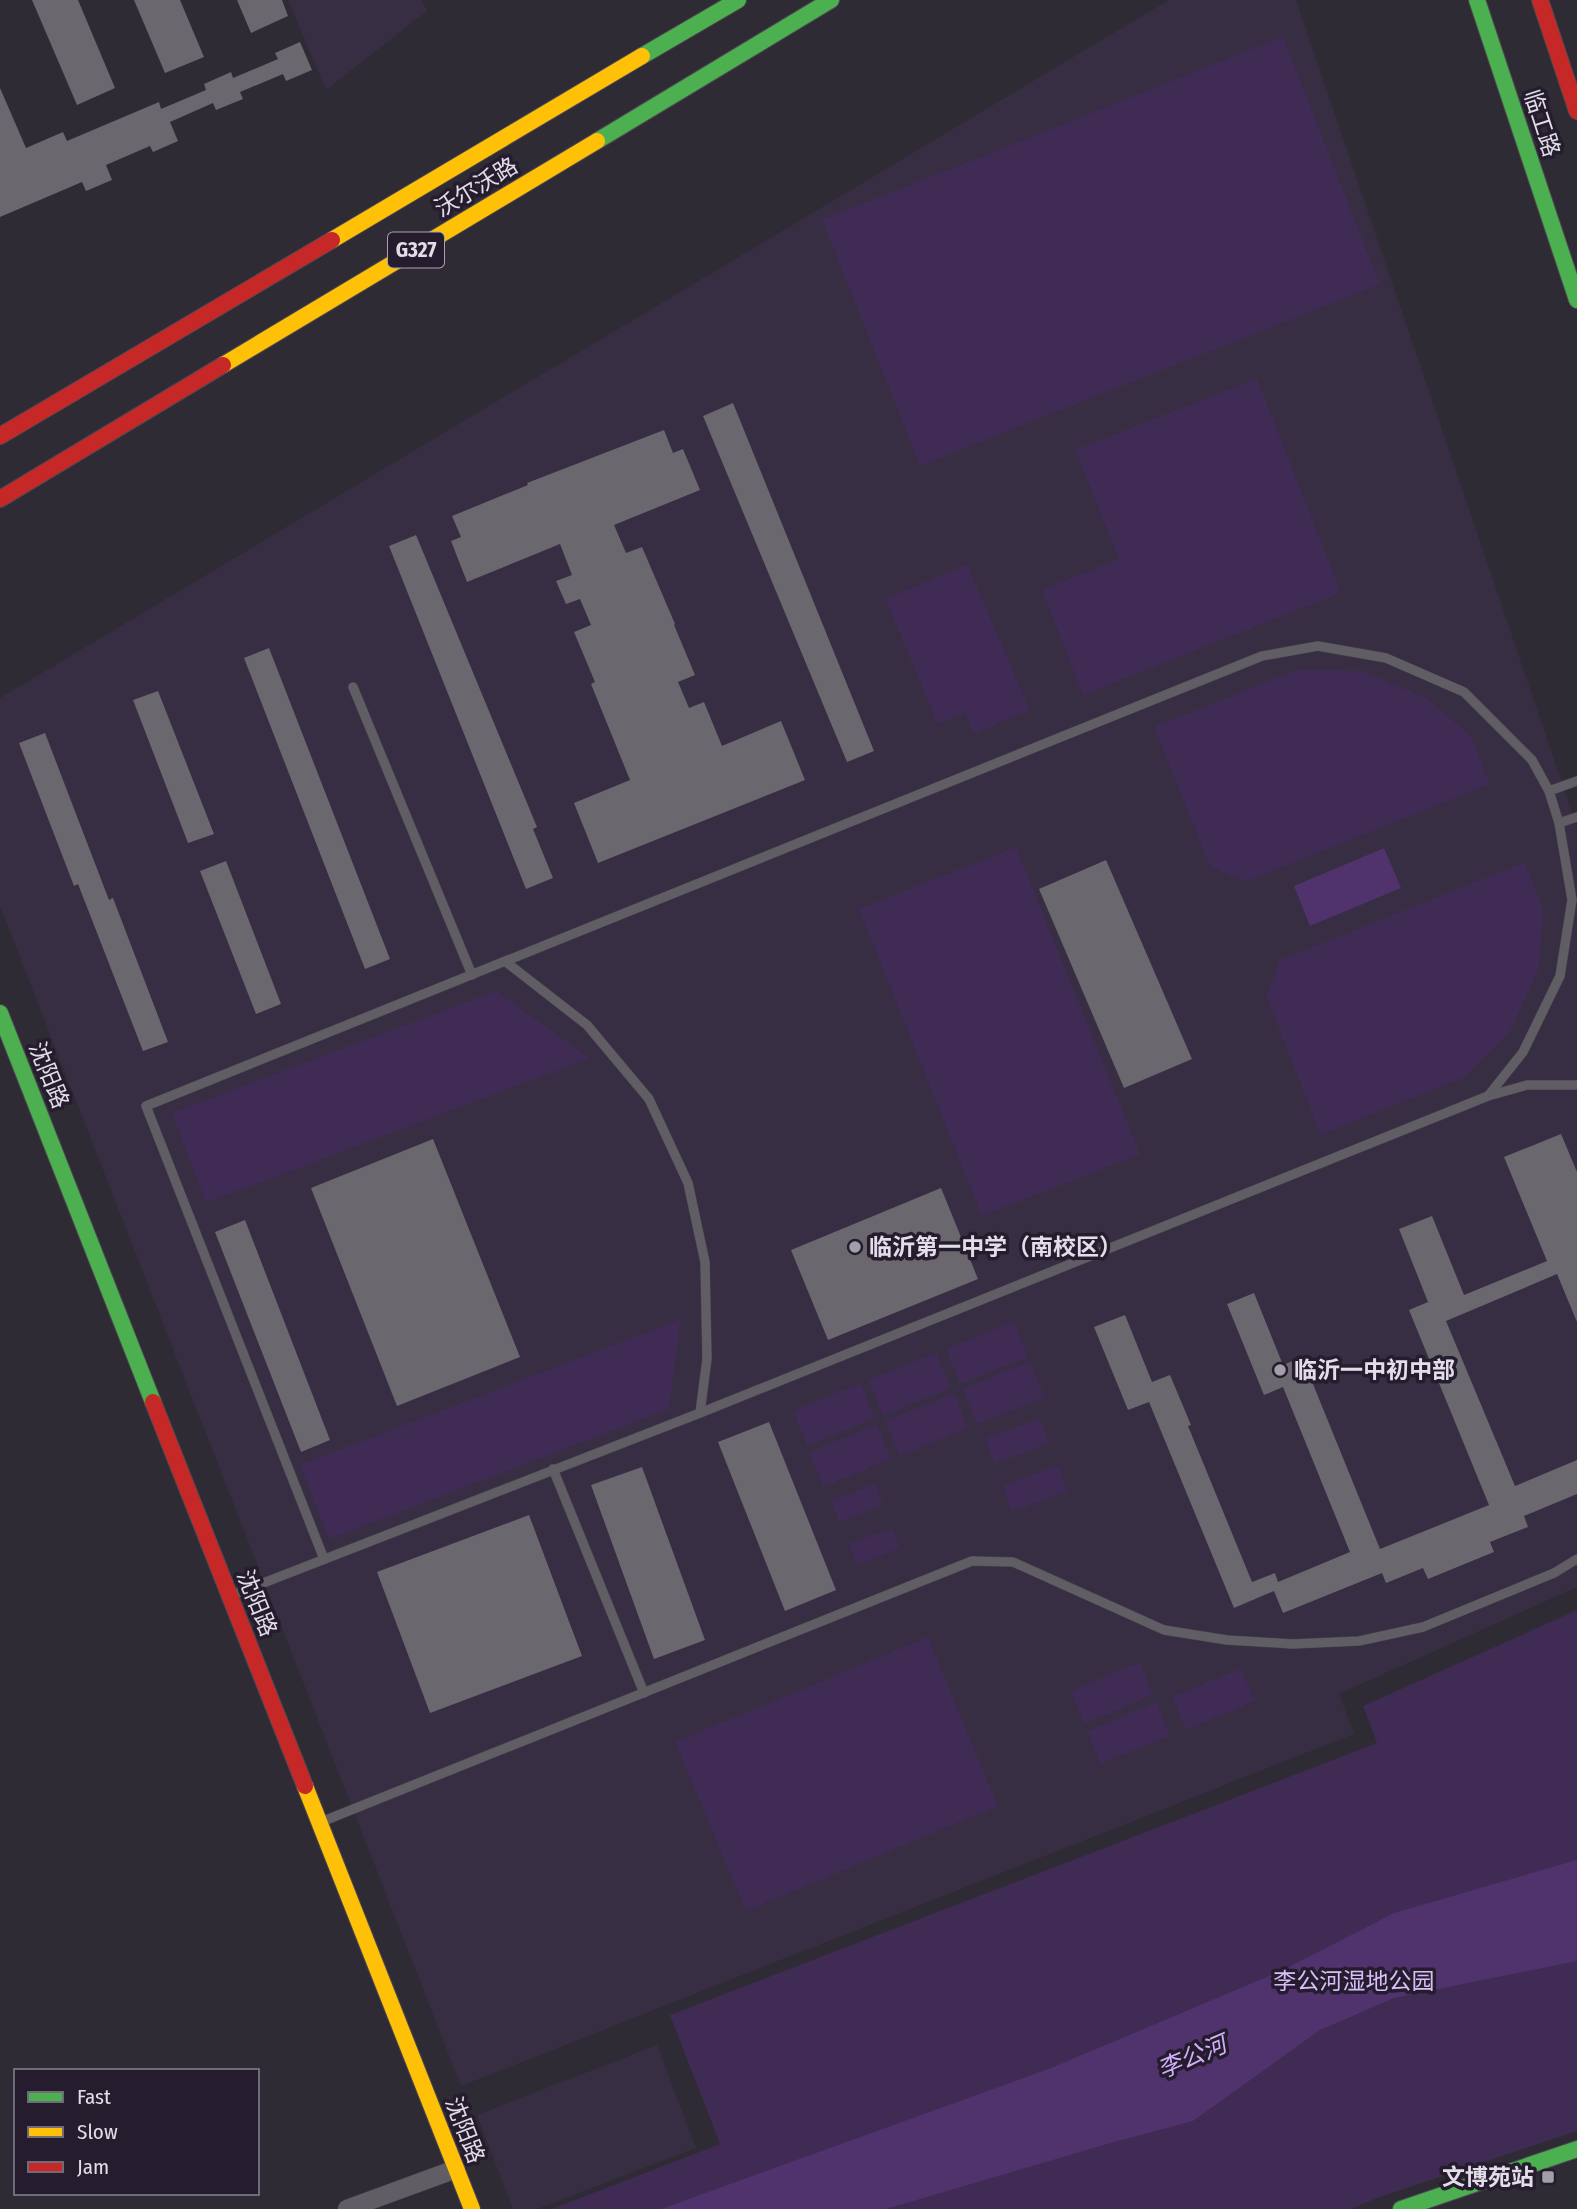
<svg xmlns="http://www.w3.org/2000/svg" width="1577" height="2209" font-family="'Fira Sans Condensed','Noto Sans SC',sans-serif">
<rect width="100%" height="100%" fill="#2f2b34"/>
<g fill="#372e43">
<path d="M288,0h134l5,11 -101,79z"/>
<path d="M1169,0h127l281,827v760l-238,107 15,40 -893,352 -461,-1180v-208z"/>
<path d="M657,2045l39,103 -159,61h-24l-36,-94z"/>
</g>
<g fill="#3f2b53">
<path d="M1283,37l97,247 -460,182 -98,-246z"/>
<path d="M1257,378l84,215 -258,102 -41,-105 77,-31 -44,-109z"/>
<path d="M967,564l63,146 -56,24 -9,-21 -27,11 -53,-125z"/>
<path d="M1296,670l66,1 65,27 44,38 19,48 -245,98 -35,-16 -56,-139z"/>
<path d="M1016,847l124,307 -158,62 -123,-307z"/>
<path d="M1525,862l19,48 -5,58 -29,64 -47,46 -142,57 -55,-139 14,-36z"/>
<path d="M496,991l94,67 -384,145 -34,-90z"/>
<path d="M681,1319l-12,90 -340,130 -29,-74z"/>
<path d="M1014,1321l14,36 -68,27 -14,-35z"/>
<path d="M936,1353l15,35 -68,28 -15,-36z"/>
<path d="M1030,1361l15,36 -68,27 -15,-35z"/>
<path d="M861,1383l14,35 -68,28 -14,-35z"/>
<path d="M954,1393l14,35 -68,28 -15,-35z"/>
<path d="M1040,1418l10,25 -56,21 -9,-25z"/>
<path d="M877,1424l14,35 -68,28 -14,-35z"/>
<path d="M1058,1465l9,26 -55,21 -9,-26z"/>
<path d="M875,1484l8,21 -44,17 -8,-21z"/>
<path d="M892,1528l8,20 -43,17 -8,-21z"/>
<path d="M1577,1610v521l-200,67 -26,11h-799l168,-65 -50,-129 707,-272 -14,-37z"/>
<path d="M928,1637l70,169 -252,105 -71,-169z"/>
<path d="M1140,1662l13,33 -69,29 -14,-33z"/>
<path d="M1241,1668l14,33 -69,29 -14,-33z"/>
<path d="M1156,1702l14,34 -70,28 -13,-33z"/>
</g>
<g fill="#50326d">
<path d="M1384,848l17,40 -91,38 -16,-40z"/>
<path d="M1577,1860v101l-183,37 -74,32 -127,91 -79,21 -228,67h-225l390,-141 230,-97 113,-58z"/>
</g>
<g fill="#6a676f">
<path d="M32,0h46l37,88 -38,17z"/>
<path d="M134,0h46l24,57 -39,16z"/>
<path d="M237,0h45l6,16 -37,17z"/>
<path d="M300,42l12,28 -26,11 -3,-7 -43,18 3,7 -27,11 -3,-7 -43,19 8,19 -25,11 -3,-6 -44,19 6,15 -26,11 -4,-9 -82,35v-129l26,60 37,-16 4,9 92,-39 2,7 45,-19 -2,-6 27,-12 2,6 45,-19 -3,-6z"/>
<path d="M733,403l141,348 -27,11 -144,-346z"/>
<path d="M664,430l9,23 10,-4 17,41 -86,35 12,28 16,-6 33,77 -1,1 21,50 -17,7 11,26 15,-6 18,44 59,-25 24,59 -207,83 -24,-60 56,-23 -39,-96 4,-2 -21,-50 17,-7 -11,-26 -14,5 -10,-23 16,-6 -12,-31 -93,38 -16,-41 10,-4 -9,-21 76,-31 -1,-2z"/>
<path d="M416,535l121,292 -4,2 20,49 -27,11 -137,-343z"/>
<path d="M269,648l121,311 -25,10 -121,-311z"/>
<path d="M158,691l56,143 -26,9 -55,-143z"/>
<path d="M45,733l64,167 4,-2 55,144 -25,9 -65,-167 -4,2 -55,-143z"/>
<path d="M1106,860l86,199 -68,29 -85,-199z"/>
<path d="M226,861l55,143 -25,10 -56,-143z"/>
<path d="M1561,1134l16,38v150l-20,-48 -111,47 69,165 62,-26v34l-53,22 4,11 -38,15 4,10 -66,27 -5,-11 -37,15 -4,-10 -99,40 -9,-22 -40,17 -85,-206 -21,8 -34,-83 31,-12 27,67 18,-7 21,50 -3,1 64,156 23,-9 3,9 72,-30 -67,-165 -19,8 -37,-91 27,-11 29,72 19,-8 78,192 109,-44 -80,-195 19,-8 -29,-73 33,-13 32,79 83,-34 -43,-104z"/>
<path d="M433,1139l87,218 -123,49 -86,-218z"/>
<path d="M941,1188l37,91 -150,61 -37,-90z"/>
<path d="M245,1220l85,220 -29,12 -86,-220z"/>
<path d="M769,1422l67,168 -51,21 -67,-169z"/>
<path d="M642,1467l63,173 -51,19 -63,-174z"/>
<path d="M529,1515l53,141 -152,57 -53,-141z"/>
</g>
<g fill="none" stroke-linecap="round" stroke-linejoin="round">
<g stroke="#4c4851" stroke-width="10">
<g id="lane">
<path d="M353,687l119,288"/>
<path d="M1549,791l28,-10"/>
<path d="M1559,823l18,-6"/>
<path d="M506,962l81,63 62,74 39,84 17,79 2,97 -7,54"/>
<path d="M553,1469l91,224"/>
<path d="M324,1559l-178,-453 1116,-450 56,-10 68,12 78,34 68,68 17,31 10,32 13,77 -12,76 -37,76 -35,44"/>
<path d="M230,1596l470,-183 788,-317 39,-11h50"/>
<path d="M321,1822l651,-261 41,1 151,68 63,10 66,4 66,-3 64,-14 131,-54 23,-14"/>
</g>
</g>
<g stroke="#4c4851" stroke-width="19">
<path id="street" d="M347,2209l109,-40"/>
</g>
<g stroke="#4c4851" stroke-width="18">
<g id="fast">
<path d="M1477,0l100,300"/>
<path d="M642,56l96,-56"/>
<path d="M597,141l234,-141"/>
<path d="M0,1013l153,389"/>
<path d="M1401,2209l176,-60"/>
</g>
</g>
<g stroke="#4c4851" stroke-width="18">
<g id="slow">
<path d="M332,240l310,-184"/>
<path d="M223,365l374,-224"/>
<path d="M305,1786l167,423"/>
</g>
</g>
<g stroke="#4c4851" stroke-width="18">
<g id="jam">
<path d="M1540,0l37,111"/>
<path d="M0,436l332,-196"/>
<path d="M0,499l223,-134"/>
<path d="M153,1402l152,384"/>
</g>
</g>
<use href="#lane" stroke="#605d64" stroke-width="9"/>
<use href="#street" stroke="#605d64" stroke-width="18"/>
<use href="#fast" stroke="#4caf50" stroke-width="16"/>
<use href="#slow" stroke="#ffc107" stroke-width="16"/>
<use href="#jam" stroke="#c62828" stroke-width="16"/>
</g>
<g fill="#a39faa" stroke="#251d2e" stroke-width="2.5">
<circle cx="855" cy="1247" r="7"/>
<circle cx="1280" cy="1370" r="7"/>
<rect x="1541" y="2170" width="14" height="14" rx="3.5"/>
</g>
<g text-anchor="middle" stroke-width="7" stroke-linejoin="round" paint-order="stroke">
<rect fill="#251d2e" stroke="#a9a3b1" stroke-width="2" x="388" y="232.5" width="56" height="35" rx="5"/>
<g font-size="21" font-weight="bold" fill="#e2dde9">
<text x="416" y="257">G327</text>
</g>
<g font-size="23" fill="#e2dde9" stroke="#251d2e">
<text transform="translate(1542 123) rotate(72)" y="8">临工路</text>
<text transform="translate(476 187) rotate(-31)" y="8">沃尔沃路</text>
<text transform="translate(49 1075) rotate(68)" y="8">沈阳路</text>
<text transform="translate(257 1603) rotate(68)" y="8">沈阳路</text>
<text transform="translate(465 2130) rotate(69)" y="8">沈阳路</text>
</g>
<g font-size="23" font-weight="bold" fill="#e2dde9" stroke="#251d2e" text-anchor="start">
<text x="869" y="1255">临沂第一中学（南校区）</text>
<text x="1294" y="1378">临沂一中初中部</text>
<text x="1534" y="2185" text-anchor="end">文博苑站</text>
</g>
<g font-size="23" fill="#d8bef8" stroke="#251d2e">
<text x="1354" y="1989">李公河湿地公园</text>
</g>
<g font-size="24" font-style="italic" fill="#d2affb" stroke="#251d2e">
<text transform="translate(1192 2057) rotate(-23)" y="8">李公河</text>
</g>
</g>
<rect x="14" y="2069" width="245" height="126" fill="#251d2e" stroke="#716a79" stroke-width="2"/>
<rect x="28" y="2092" width="35" height="10" fill="#4caf50" stroke="#716a79" stroke-width="2"/>
<text x="77" y="2104" font-size="21" fill="#e2dde9">Fast</text>
<rect x="28" y="2127" width="35" height="10" fill="#ffc107" stroke="#716a79" stroke-width="2"/>
<text x="77" y="2139" font-size="21" fill="#e2dde9">Slow</text>
<rect x="28" y="2162" width="35" height="10" fill="#c62828" stroke="#716a79" stroke-width="2"/>
<text x="77" y="2174" font-size="21" fill="#e2dde9">Jam</text>
</svg>
